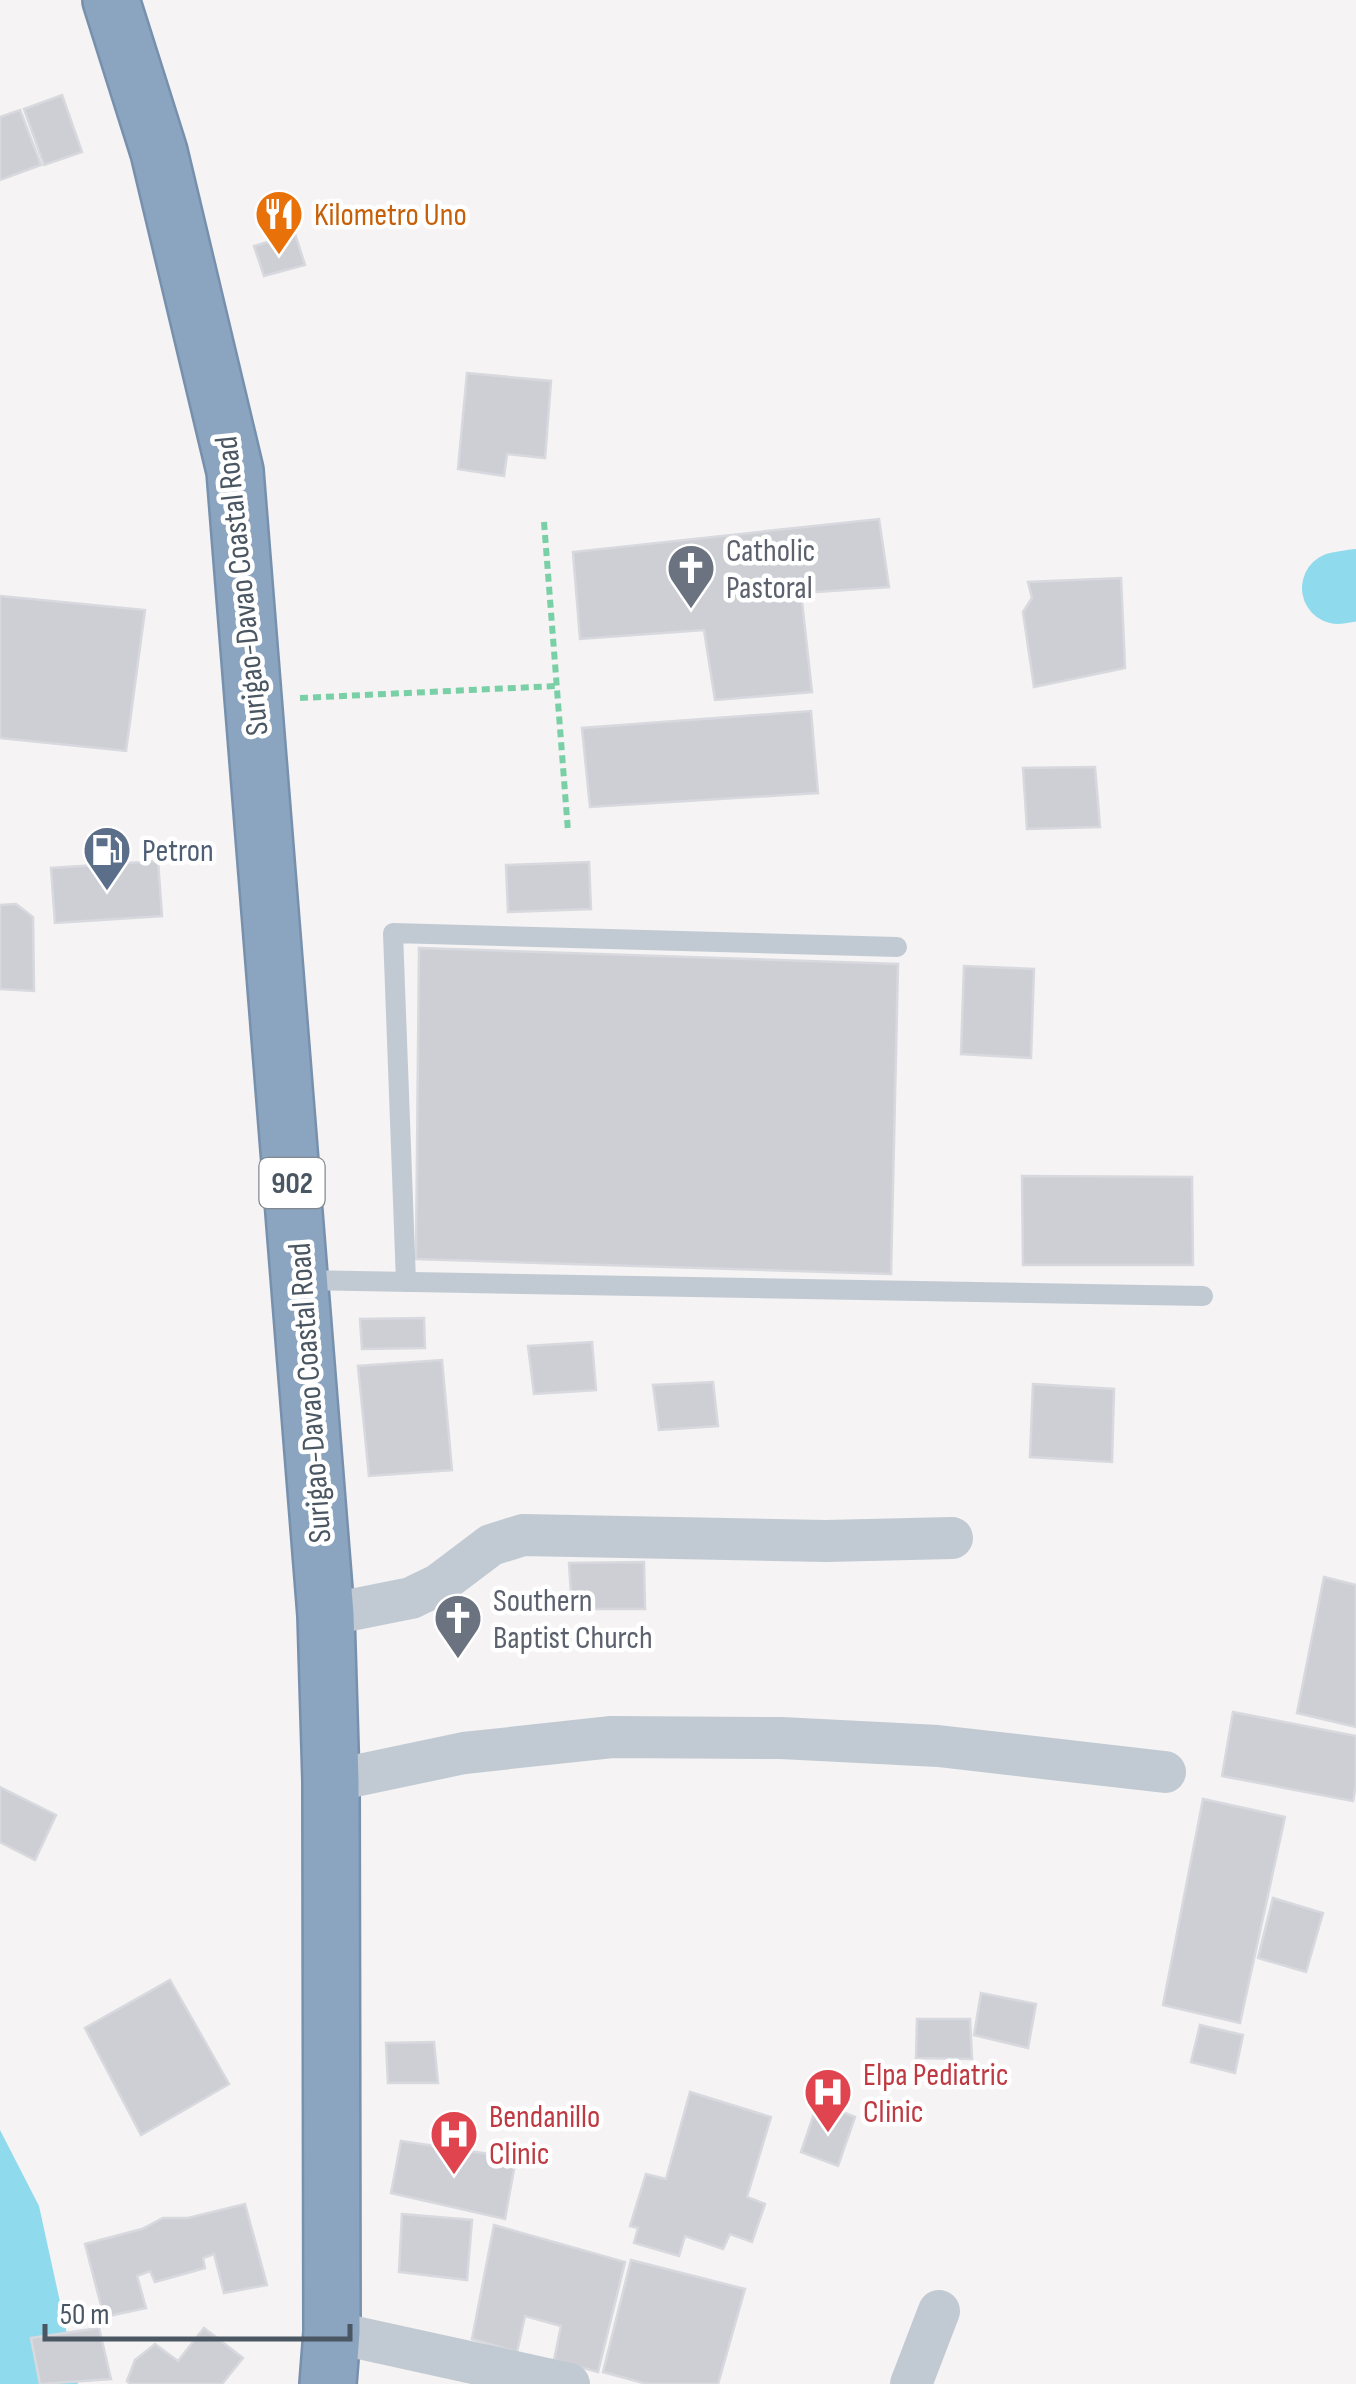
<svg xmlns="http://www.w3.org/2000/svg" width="1356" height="2384" font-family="'Sofia Sans Condensed',sans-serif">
<rect width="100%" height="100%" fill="#f5f3f3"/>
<path fill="#90daee" d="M0,2130l39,76 39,178h-78z"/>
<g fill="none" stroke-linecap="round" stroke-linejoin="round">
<path stroke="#90daee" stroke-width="72" d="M1338,588l18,-3"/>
</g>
<g fill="#cdcfd5" stroke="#d7d9de" stroke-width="2.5">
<path d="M62,95l20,57 -38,13 -20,-56z"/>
<path d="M20,110l21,55 -41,15v-63z"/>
<path d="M295,234l10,31 -41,11 -10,-30z"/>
<path d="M467,373l84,8 -6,77 -38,-4 -3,22 -46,-7z"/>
<path d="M879,519l10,68 -88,6 11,99 -97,8 -11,-70 -124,9 -7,-87z"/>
<path d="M1121,578l4,90 -91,19 -11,-75 9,-14 -4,-16z"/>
<path d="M0,596l145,14 -19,141 -126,-13z"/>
<path d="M811,711l7,82 -228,14 -8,-79z"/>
<path d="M1095,767l5,60 -73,2 -4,-61z"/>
<path d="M158,861l4,55 -107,7 -4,-55z"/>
<path d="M589,862l2,47 -83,3 -2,-47z"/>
<path d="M16,904l17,13 1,74 -34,-2v-84z"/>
<path d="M419,948l479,16 -7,310 -475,-15z"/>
<path d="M964,966l70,3 -3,89 -70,-4z"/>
<path d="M1022,1176l170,1 1,88h-170z"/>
<path d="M424,1318l1,30 -63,1 -2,-30z"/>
<path d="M592,1342l4,48 -62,4 -6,-48z"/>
<path d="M442,1360l10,110 -83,6 -11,-110z"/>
<path d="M713,1382l5,44 -59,4 -6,-45z"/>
<path d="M1033,1384l81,5 -2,73 -82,-5z"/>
<path d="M644,1562l1,47h-73l-3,-46z"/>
<path d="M1324,1577l32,8v142l-59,-14z"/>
<path d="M1233,1712l123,24v48l-3,17 -131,-25z"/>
<path d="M0,1787l56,28 -21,45 -35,-18z"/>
<path d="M1203,1799l82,18 -45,206 -77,-18z"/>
<path d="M1273,1898l50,15 -17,59 -48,-14z"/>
<path d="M170,1980l59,104 -88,51 -56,-107z"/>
<path d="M981,1993l55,11 -8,44 -54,-13z"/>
<path d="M917,2019h53l2,40 -56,-1z"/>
<path d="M1200,2025l43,10 -8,38 -44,-11z"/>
<path d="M434,2042l4,41h-50l-2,-40z"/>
<path d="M690,2092l81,25 -24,80 18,7 -13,38 -22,-8 -7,15 -38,-13 -6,20 -45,-13 4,-15 -8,-2 16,-52 20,5z"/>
<path d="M818,2102l37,15 -17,49 -37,-14z"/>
<path d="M401,2141l115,17 -11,61 -114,-26z"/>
<path d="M245,2204l22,81 -43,8 -10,-39 -11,4 2,10 -50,14 -5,-11 -13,5 9,32 -42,9 -19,-73 57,-15 21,-11h25z"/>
<path d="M402,2214l70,6 -5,60 -68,-8z"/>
<path d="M494,2225l131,37 -27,110 -44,-12 7,-34 -36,-10 -8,36 -45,-13z"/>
<path d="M631,2260l114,29 -27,95h-71l-44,-12z"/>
<path d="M99,2328l12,51 -71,5 -9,-46z"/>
<path d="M204,2328l39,30 -21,26h-92l-3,-3 8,-21 20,-16 23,17z"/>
</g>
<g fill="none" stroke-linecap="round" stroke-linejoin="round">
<g stroke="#7690ad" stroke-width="60">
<path id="highway" d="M111,0l48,152 76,319 91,1144 5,166 1,551 -4,52"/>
</g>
<g stroke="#7ad0a6" stroke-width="6" stroke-dasharray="8 5" stroke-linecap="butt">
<path d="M544,522l24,309"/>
<path d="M300,698l256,-12"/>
</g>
<g stroke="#c1cad2" stroke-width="20">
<path d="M300,1280l903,16"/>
<path d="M406,1282l-13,-349 504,14"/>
</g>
<g stroke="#c1cad2" stroke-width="42">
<path d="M326,1615l85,-17 27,-13 53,-40 32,-10 303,6 126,-3"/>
<path d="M331,1781l133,-28 148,-16 169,1 157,8 227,26"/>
<path d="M332,2332l237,52"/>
<path d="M911,2384l28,-73"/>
</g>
<use href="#highway" stroke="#8ba5c1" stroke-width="55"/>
</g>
<defs>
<g id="restaurant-pin" transform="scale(2.5)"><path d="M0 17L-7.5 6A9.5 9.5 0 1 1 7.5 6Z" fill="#e8710a" stroke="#fff"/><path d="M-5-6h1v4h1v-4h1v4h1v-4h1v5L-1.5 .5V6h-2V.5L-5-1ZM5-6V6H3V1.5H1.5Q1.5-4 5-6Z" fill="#fff"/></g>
<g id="church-pin" transform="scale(2.5)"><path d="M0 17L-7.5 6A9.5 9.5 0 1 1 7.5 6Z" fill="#6b7280" stroke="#fff"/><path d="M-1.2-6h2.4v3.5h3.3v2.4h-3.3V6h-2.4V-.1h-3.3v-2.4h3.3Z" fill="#fff"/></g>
<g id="fuel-pin" transform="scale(2.5)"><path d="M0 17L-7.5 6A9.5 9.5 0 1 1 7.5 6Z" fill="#5c6f8a" stroke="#fff"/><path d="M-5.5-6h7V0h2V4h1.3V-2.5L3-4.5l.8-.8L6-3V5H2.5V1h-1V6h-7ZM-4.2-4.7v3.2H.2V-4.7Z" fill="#fff"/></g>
<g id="hospital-pin" transform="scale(2.5)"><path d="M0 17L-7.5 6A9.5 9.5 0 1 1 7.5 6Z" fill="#e0444e" stroke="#fff"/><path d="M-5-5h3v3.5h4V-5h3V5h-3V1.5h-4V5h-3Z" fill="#fff"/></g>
</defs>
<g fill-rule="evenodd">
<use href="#restaurant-pin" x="279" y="214"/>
<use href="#church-pin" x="691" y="568"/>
<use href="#fuel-pin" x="107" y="850"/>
<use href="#church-pin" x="458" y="1618"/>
<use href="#hospital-pin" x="828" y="2092"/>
<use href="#hospital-pin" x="454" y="2134"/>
</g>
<g text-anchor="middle" stroke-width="9" stroke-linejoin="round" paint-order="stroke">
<rect fill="#fff" stroke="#808990" stroke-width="2.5" x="259.5" y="1158" width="65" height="50" rx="8"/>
<g font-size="30" font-weight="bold" fill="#4a5661">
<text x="292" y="1193">902</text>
</g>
<g font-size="32" fill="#c56008" stroke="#fff" text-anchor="start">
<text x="314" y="225">Kilometro Uno</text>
</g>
<g font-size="32" fill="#5b616d" stroke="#fff" text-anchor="start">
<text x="726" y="561">Catholic<tspan x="726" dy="37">Pastoral</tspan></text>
<text x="493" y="1611">Southern<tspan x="493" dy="37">Baptist Church</tspan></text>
</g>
<g font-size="32" fill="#4a5661" stroke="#fff">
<text transform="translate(241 586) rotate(-96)" y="11">Surigao-Davao Coastal Road</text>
<text transform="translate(309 1393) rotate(-94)" y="11">Surigao-Davao Coastal Road</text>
</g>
<g font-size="32" fill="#4e5e75" stroke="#fff" text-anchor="start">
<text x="142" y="861">Petron</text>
</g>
<g font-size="32" fill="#be3a42" stroke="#fff" text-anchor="start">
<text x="863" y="2085">Elpa Pediatric<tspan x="863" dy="37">Clinic</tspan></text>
<text x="489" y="2127">Bendanillo<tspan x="489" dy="37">Clinic</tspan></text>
</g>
</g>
<path d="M45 2324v15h305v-15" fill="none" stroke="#4a5661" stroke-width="5"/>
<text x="60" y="2324" font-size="30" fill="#4a5661" stroke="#ffffff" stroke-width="8" paint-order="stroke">50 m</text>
</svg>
